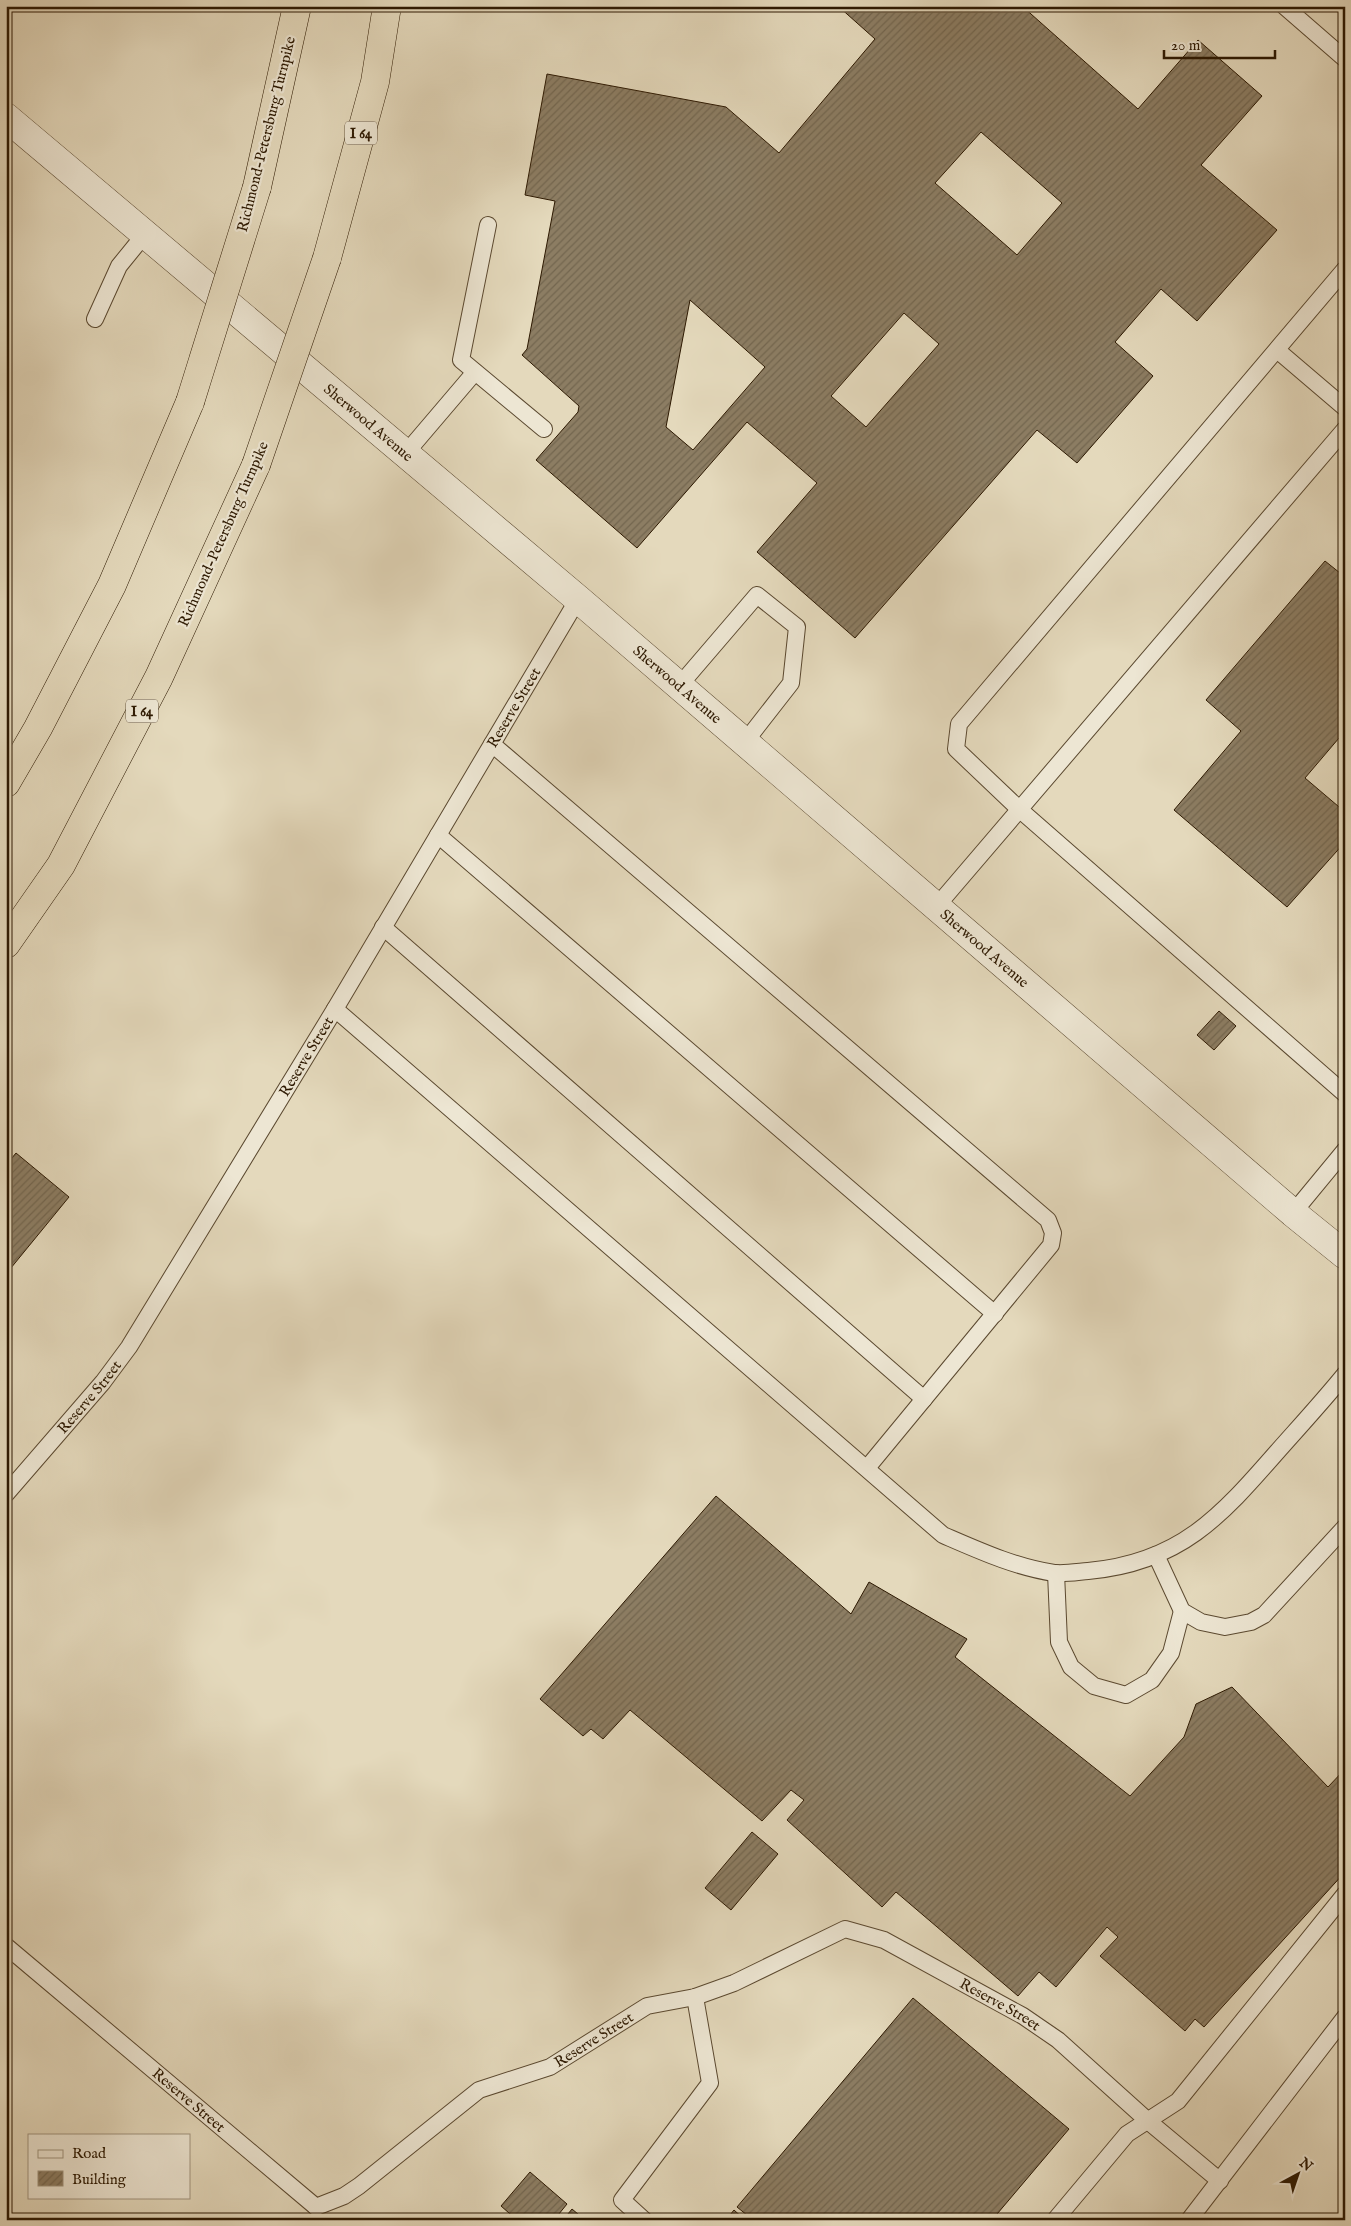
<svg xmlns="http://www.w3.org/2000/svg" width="1351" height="2226" font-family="'IM FELL English',serif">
<defs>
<pattern id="building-hatch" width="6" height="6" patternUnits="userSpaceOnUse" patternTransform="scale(1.25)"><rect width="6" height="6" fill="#8c7d63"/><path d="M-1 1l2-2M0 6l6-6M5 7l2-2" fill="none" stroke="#73664f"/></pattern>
</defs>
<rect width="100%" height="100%" fill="#e4d9bc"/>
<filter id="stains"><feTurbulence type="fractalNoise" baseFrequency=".004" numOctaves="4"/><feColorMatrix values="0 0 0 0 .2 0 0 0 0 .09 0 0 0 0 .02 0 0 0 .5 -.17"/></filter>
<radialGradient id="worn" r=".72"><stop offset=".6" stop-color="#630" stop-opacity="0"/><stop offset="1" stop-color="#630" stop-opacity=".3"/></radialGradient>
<g fill="url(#building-hatch)" stroke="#2d1902" fill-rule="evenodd">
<path d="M838,6h184l116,103 60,-69 64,56 -61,69 76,65 -80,91 -36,-32 -46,53 38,34 -76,87 -40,-33 -182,208 -98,-86 60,-69 -70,-61 -110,126 -101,-88 42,-48 1,-6 -57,-51 5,-6 28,-148 -30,-6 22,-121 179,33 53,46 96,-114zM981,132l81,71 -45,52 -82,-72zM690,300l75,67 -72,83 -27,-23zM904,313l35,31 -73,83 -35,-31z"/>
<path d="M1325,561l20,16v154l-40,47 40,34v30l-58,65 -113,-97 67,-79 -35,-31z"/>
<path d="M1219,1011l17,15 -22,24 -17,-15z"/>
<path d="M16,1153l53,44 -63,77v-109z"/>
<path d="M716,1496l135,118 18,-32 98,57 -12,18 175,139 54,-59 12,-33 36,-17 96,100 17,-18v82l-6,7 6,5v9l-141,155 -9,-8 -10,12 -85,-75 18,-19 -11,-10 -51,60 -17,-15 -21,24 -122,-104 -14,15 -95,-87 17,-20 -13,-10 -29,31 -132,-111 -27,29 -12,-10 -8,7 -43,-37z"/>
<path d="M752,1832l26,22 -47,56 -26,-22z"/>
<path d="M913,1998l156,131 -77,91h-239l-16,-13z"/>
<path d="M530,2172l37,32 -13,16h-37l-16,-14z"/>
<path d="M572,2209l13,11h-22z"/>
<path d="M734,2210l11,10h-19z"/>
</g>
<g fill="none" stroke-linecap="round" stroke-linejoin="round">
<g stroke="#5b4930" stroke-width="18">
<g id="service">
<path d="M1284,6l61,53"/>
<path d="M488,225l-27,135 83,69"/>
<path d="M1345,269l-386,455 -3,25 63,60 326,285"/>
<path d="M95,319l24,-53 26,-32"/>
<path d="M1277,350l68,58"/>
<path d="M406,453l69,-81"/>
<path d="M679,686l78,-91 40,32 -6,56 -46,59"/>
<path d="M492,744l556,476 5,13 -2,12 -184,223"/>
<path d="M438,835l557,479"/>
<path d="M936,907l409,-478"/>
<path d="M383,927l541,472"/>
<path d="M335,1009l608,526c37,16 72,32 111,38 11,1 23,-1 34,-2 92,-8 133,-55 189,-119 23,-26 46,-51 68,-78"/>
<path d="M1293,1213l52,-63"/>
<path id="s1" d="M6,1494l97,-112 26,-35 206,-338 243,-410"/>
<path d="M1156,1555l26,56 19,11 24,5 26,-5 13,-7 81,-88"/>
<path d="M1056,1573l3,69 12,25 23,19 32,9 26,-15 19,-27 11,-42"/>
<path id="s2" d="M6,1946l310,261"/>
<path id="s3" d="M316,2207l28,-11 15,-10 120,-96 71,-23 97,-61 48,-9 39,-14 111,-54 39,11 139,76 35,24 90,81 72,60"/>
<path d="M644,2220l-22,-20 88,-117 -15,-86"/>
<path d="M1055,2220l72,-86 51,-33 167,-207"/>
<path d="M1189,2220l156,-203"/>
</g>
</g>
<g stroke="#5b4930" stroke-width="29">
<g id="tertiary">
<path id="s4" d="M6,117l572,482 715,614 52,42"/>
</g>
</g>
<g stroke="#2d1902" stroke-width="29">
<g id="motorway">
<path d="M257,187l40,-181"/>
<path d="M327,258l48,-176 12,-76"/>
<path d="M6,783l32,-55 74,-143 78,-183"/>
<path d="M6,944l55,-79 98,-188 97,-212"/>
</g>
</g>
<use href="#service" stroke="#ede6d3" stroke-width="16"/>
<use href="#tertiary" stroke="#ede6d3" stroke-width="28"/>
<use href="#motorway" stroke="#e4d9bc" stroke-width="28"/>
<g stroke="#2d1902" stroke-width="29" stroke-linecap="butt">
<g id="motorway-bridge">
<path d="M190,402l67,-215"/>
<path d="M256,465l71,-207"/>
</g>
</g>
<use href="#motorway-bridge" stroke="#e4d9bc" stroke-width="28"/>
</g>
<g text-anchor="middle" stroke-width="4.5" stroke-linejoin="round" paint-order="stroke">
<g fill="#ede6d3" stroke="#675641" stroke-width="1">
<rect x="345" y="121.5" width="32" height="23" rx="4"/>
<rect x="126" y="699.5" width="32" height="23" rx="4"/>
</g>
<g font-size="14" font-weight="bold" fill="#2d1902">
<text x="361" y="138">I 64</text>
<text x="142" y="716">I 64</text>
</g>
<g font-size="15" fill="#2d1902" stroke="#ede6d3">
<text transform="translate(266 134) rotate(-76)" y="5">Richmond-Petersburg Turnpike</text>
<text dy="5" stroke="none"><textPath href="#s4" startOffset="474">Sherwood Avenue</textPath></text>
<text transform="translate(223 534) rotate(-66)" y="5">Richmond-Petersburg Turnpike</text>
<text dy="5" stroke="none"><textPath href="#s4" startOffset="879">Sherwood Avenue</textPath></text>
<text dy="5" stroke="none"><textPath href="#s1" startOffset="938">Reserve Street</textPath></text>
<text dy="5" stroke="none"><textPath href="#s4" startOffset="1284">Sherwood Avenue</textPath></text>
<text dy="5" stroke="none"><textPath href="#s1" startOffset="532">Reserve Street</textPath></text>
<text dy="5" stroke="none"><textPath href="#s1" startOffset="128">Reserve Street</textPath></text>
<text dy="5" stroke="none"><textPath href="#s3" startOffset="778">Reserve Street</textPath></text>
<text dy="5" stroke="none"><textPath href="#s3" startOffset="328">Reserve Street</textPath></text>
<text dy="5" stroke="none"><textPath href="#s2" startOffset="239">Reserve Street</textPath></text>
</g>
</g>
<rect width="1351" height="2226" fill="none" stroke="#e4d9bc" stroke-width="25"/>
<rect x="8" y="8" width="1336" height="2211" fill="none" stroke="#2d1902" stroke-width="2.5"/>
<rect x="12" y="12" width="1326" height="2201" fill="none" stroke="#2d1902"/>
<rect x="28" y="2134" width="162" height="65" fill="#ede6d3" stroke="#a0947f"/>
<rect x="38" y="2150" width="25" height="8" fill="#ede6d3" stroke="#a0947f"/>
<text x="72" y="2158" font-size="15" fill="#2d1902">Road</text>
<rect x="38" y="2171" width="25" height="15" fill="url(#building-hatch)" stroke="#a0947f"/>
<text x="72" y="2184" font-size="15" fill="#2d1902">Building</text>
<g transform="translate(1298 2174) rotate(40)" stroke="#ede6d3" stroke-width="4" paint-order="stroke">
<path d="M0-4L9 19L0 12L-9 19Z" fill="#2d1902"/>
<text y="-8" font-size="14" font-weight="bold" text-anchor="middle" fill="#2d1902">N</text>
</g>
<path d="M1164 50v8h111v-8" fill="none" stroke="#2d1902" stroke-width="2.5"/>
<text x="1171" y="50" font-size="15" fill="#2d1902" stroke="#ede6d3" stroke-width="4" paint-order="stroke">20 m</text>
<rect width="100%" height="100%" filter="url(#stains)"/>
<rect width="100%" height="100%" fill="url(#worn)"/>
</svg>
